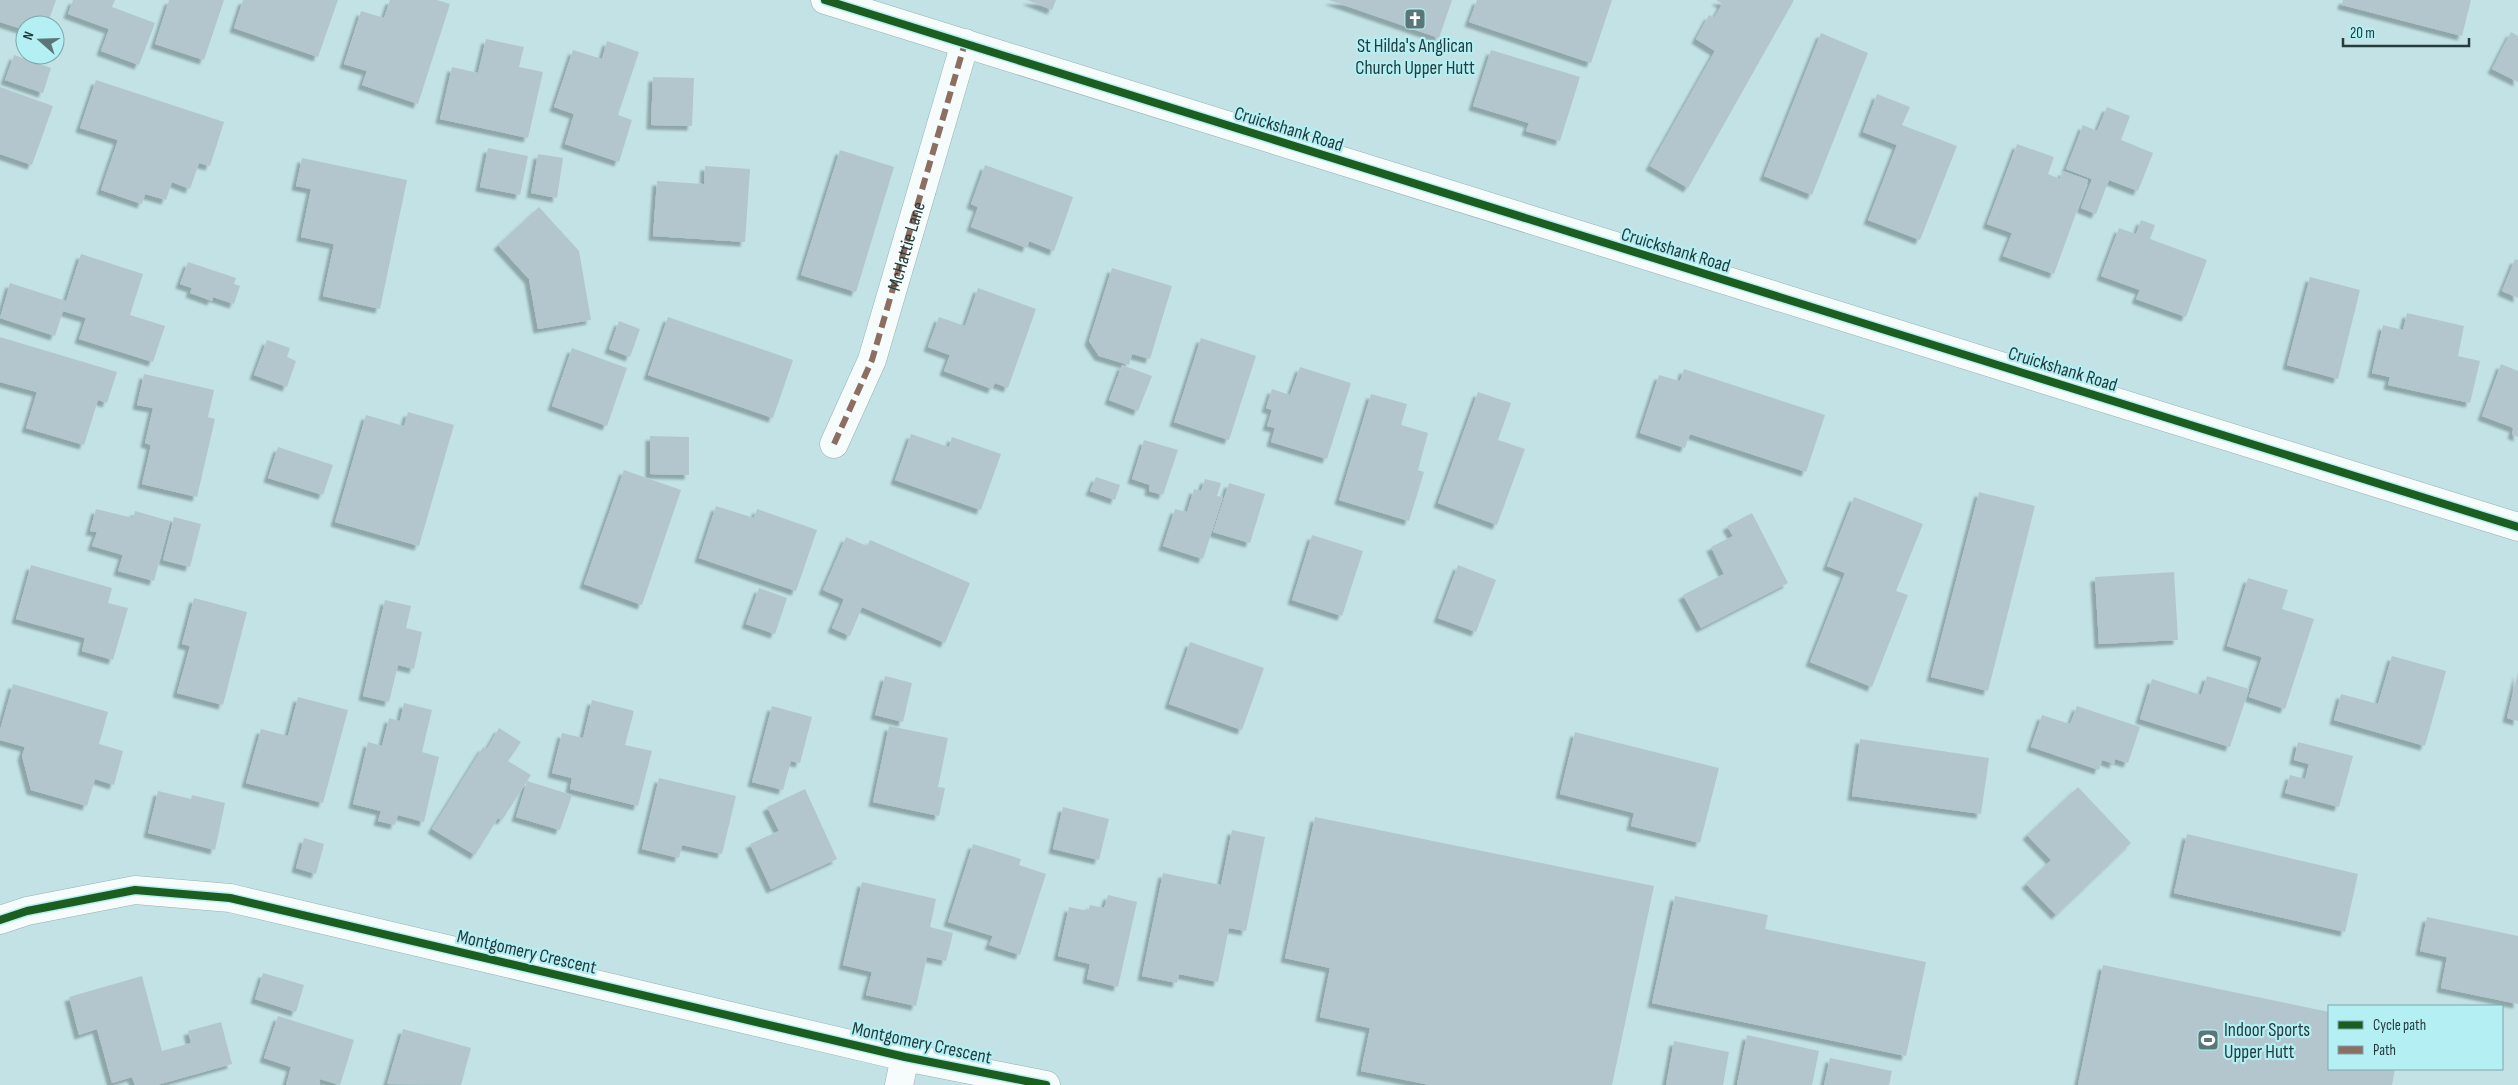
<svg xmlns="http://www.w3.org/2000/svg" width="2518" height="1085" font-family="'Sofia Sans Condensed',sans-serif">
<defs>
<filter id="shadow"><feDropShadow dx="-4.5" dy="4.5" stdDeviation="1" flood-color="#0004"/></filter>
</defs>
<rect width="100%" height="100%" fill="#c2e2e5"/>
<g fill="#b3c6ce" filter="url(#shadow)">
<path d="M0,0h56l-9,25h-22v5l-25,-8z"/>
<path d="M73,0h42l-3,7 43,16 -16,42 -38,-14 8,-22 -41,-15z"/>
<path d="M169,0h55l-20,60 -49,-16z"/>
<path d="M243,0h95l-20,57 -84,-29z"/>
<path d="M390,0h47l13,4 -32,100 -56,-19 5,-14 -23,-7 17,-53 23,7z"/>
<path d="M1027,0h29l-4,10z"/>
<path d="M1329,0h123l-13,38z"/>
<path d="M1477,0h135l-21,63 -122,-41z"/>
<path d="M1716,0h78l-106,188 -38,-22 65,-115 -19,-12 13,-24 5,3 8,-14z"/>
<path d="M2343,0h128l-9,36 -120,-31z"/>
<path d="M2511,32l7,4v46l-26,-13z"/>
<path d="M1821,33l47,20 -56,142 -48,-19z"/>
<path d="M486,39l38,8 -5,20 24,5 -15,66 -88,-19 12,-52 26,6z"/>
<path d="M607,41l32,11 -21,63 14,5 -13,42 -54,-18 9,-30 -20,-7 19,-57 29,9z"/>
<path d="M1491,50l89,27 -20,64 -34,-10 3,-8 -56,-17z"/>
<path d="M14,55l37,13 -8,25 -38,-13z"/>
<path d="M653,77l41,1 -2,48 -41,-1z"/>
<path d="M96,80l128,42 -14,44 -11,-3 -9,26 -18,-7 -6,18 -21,-6 -3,10 -41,-14 17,-50 -38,-12z"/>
<path d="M0,87l53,19 -21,59 -32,-11z"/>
<path d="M1877,94l33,13 -8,18 55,21 -37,94 -52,-20 29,-75 -34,-13z"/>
<path d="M2107,107l23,9 -9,24 32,13 -15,38 -29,-11 -13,34 -15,-6 11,-29 -26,-10 17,-44 14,6z"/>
<path d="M2017,144l37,13 -6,17 12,5 3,-8 25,9 -34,94 -51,-18 9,-23 -25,-9z"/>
<path d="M488,148l40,8 -8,39 -40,-8z"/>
<path d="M840,150l54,17 -38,125 -55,-17z"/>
<path d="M538,154l25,4 -6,40 -26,-5z"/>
<path d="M302,158l105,22 -27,129 -57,-13 11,-52 -33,-7 10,-48 -15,-3z"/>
<path d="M985,165l88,32 -19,54 -25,-10 -2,7 -56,-21 7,-20 -7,-3z"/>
<path d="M705,166l45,3 -5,73 -92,-6 4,-55 47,3z"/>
<path d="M539,207l40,44 12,69 -53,9 -9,-50 -31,-34z"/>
<path d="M2141,220l14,5 -5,14 57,21 -21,57 -50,-18 4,-9 -39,-14 18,-48 17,6z"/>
<path d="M81,254l62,20 -13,41 35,11 -12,36 -74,-23 7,-21 -23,-7 -8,25 -55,-18 10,-35 56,18z"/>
<path d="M2515,259l3,1v38l-16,-7z"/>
<path d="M188,262l48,16 -2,6 6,2 -6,18 -21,-7 -1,4 -22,-8 2,-5 -12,-4z"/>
<path d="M1112,268l60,18 -22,73 -18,-5 -3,11 -30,-9 -10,-15z"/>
<path d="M2310,277l50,13 -22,89 -51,-14z"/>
<path d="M978,288l58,21 -28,79 -13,-5 -3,6 -48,-18 6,-16 -22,-8 11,-30 26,9z"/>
<path d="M2407,313l57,13 -6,30 22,5 -10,42 -82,-18 2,-8 -18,-4 11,-48 20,5z"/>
<path d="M668,317l125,43 -20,58 -125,-43z"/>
<path d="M619,321l21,8 -10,28 -21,-8z"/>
<path d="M0,337l117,35 -10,31 -9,-3 -14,45 -58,-17 11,-36 -37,-10z"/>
<path d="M1201,338l55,18 -27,84 -55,-18z"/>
<path d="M267,340l23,8 -3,9 9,4 -9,26 -33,-12z"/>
<path d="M572,348l55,20 -20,58 -55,-20z"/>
<path d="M2501,364l17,7v66l-6,-3 2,-6 -32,-12z"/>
<path d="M1122,365l30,11 -14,35 -29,-11z"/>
<path d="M1300,367l51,16 -24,76 -56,-17 4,-14 -8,-2 5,-16 -6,-2 6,-19 18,6z"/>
<path d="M1684,369l141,46 -19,57 -116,-38 -5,14 -45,-15 19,-58 21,6z"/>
<path d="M144,374l70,16 -6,27 7,2 -18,78 -55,-13 9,-39 -6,-2 8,-35 -16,-3z"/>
<path d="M1478,392l33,11 -13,37 27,9 -28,76 -59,-22z"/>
<path d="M1371,394l36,10 -6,21 27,8 -10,37 6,2 -15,49 -70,-21z"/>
<path d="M408,412l46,13 -35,121 -84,-24 31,-107 38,11z"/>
<path d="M911,434l38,13 3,-10 49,17 -20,56 -86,-30z"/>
<path d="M650,436l39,1v38l-39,-1z"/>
<path d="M1144,440l34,10 -15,45 -14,-4 1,-6 -18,-6z"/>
<path d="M278,447l55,18 -10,30 -55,-17z"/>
<path d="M624,470l57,20 -39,115 -58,-21z"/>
<path d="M1096,477l24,8 -5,15 -25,-9z"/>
<path d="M1205,479l16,4 -4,13 6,1 -20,62 -40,-13 12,-37 12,3 7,-23 7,2z"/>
<path d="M1229,483l36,11 -15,49 -37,-11z"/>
<path d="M1979,492l56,14 -47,185 -57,-14z"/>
<path d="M1854,497l69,27 -27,67 12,4 -36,92 -62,-25 35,-89 -18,-7z"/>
<path d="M716,506l38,12 3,-9 60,21 -21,61 -97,-33z"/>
<path d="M96,509l37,9 2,-7 35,10 -16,60 -36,-10 5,-16 -31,-9 5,-14 -7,-1z"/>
<path d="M1752,513l36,70 -87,45 -18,-33 41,-21 -13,-27 22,-11 -6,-10z"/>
<path d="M174,517l27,7 -11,43 -27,-7z"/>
<path d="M1312,535l51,16 -21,65 -50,-16z"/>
<path d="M846,537l21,9 3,-6 100,43 -25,60 -83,-36 -12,29 -18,-8 12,-29 -21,-9z"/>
<path d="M31,565l81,23 -4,15 20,5 -15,52 -31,-9 3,-13 -69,-19z"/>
<path d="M1458,565l38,15 -20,52 -38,-14z"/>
<path d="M2174,572l4,68 -79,4 -4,-67z"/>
<path d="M2248,578l40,12 -6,19 32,10 -29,90 -36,-12 13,-40 -35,-11z"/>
<path d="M759,588l28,10 -12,36 -29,-10z"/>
<path d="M194,598l53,14 -24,93 -46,-12 13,-47 -8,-2z"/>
<path d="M385,600l26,6 -5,22 16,4 -8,37 -16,-4 -9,37 -26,-6z"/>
<path d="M1190,642l74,26 -22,62 -73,-26z"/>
<path d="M2392,656l54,15 -21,75 -91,-26 7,-26 37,10z"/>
<path d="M2518,672v49l-11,-3z"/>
<path d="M885,676l27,7 -9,39 -28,-7z"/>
<path d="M2207,676l42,13 -19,58 -90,-28 12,-40 49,16z"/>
<path d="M13,684l95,28 -9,32 24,7 -9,34 -19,-6 -8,27 -56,-16 -9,-34 3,-9 -25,-7v-10z"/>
<path d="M298,697l50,13 -25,93 -77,-20 15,-54 27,7z"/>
<path d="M592,700l42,11 -9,34 27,6 -14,55 -68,-17 2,-11 -20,-5 10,-40 21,5z"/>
<path d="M404,703l28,7 -10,42 17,5 -15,65 -26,-7 -3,10 -17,-4 3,-10 -28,-7 15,-62 14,4 7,-28 11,3z"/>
<path d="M772,706l40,11 -12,46 -9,-2 -8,29 -31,-8z"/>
<path d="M2077,706l63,21 -12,36 -13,-4 -1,5 -12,-4 -3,10 -68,-23 11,-32 28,9z"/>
<path d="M889,726l59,12 -10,49 7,1 -6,28 -66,-14z"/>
<path d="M499,728l22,14 -13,19 23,14 -29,45 -4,-2 -23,37 -43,-26 51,-82 4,2z"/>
<path d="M1575,732l144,36 -19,75 -69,-17 3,-13 -74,-19z"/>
<path d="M1860,739l129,19 -8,56 -129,-18z"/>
<path d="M2298,742l55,14 -14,51 -54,-14 5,-18 15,4 4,-15 -15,-4z"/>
<path d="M659,778l77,18 -14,58 -40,-9 -3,13 -37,-9z"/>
<path d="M527,781l45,14 -12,35 -44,-13z"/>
<path d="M2078,787l53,56 -75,72 -30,-31 25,-24 -24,-25z"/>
<path d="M805,789l32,70 -66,30 -21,-45 29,-13 -12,-24z"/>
<path d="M158,791l33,8 1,-4 33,8 -10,47 -67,-17z"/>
<path d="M1063,807l46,12 -10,41 -46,-11z"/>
<path d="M1315,817l339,69 -42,199h-182l-69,-14 9,-43 -50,-11 10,-49 -45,-10z"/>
<path d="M1232,830l33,7 -19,94 -17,-3 -11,54 -39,-8 -2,9 -35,-7 21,-103 58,12z"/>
<path d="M2187,834l171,40 -13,58 -171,-39z"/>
<path d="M304,838l20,6 -8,30 -20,-6z"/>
<path d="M973,844l48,15 -2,6 27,9 -26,81 -31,-10 4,-9 -45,-14z"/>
<path d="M862,882l74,17 -6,28 23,6 -7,28 -19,-4 -11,49 -50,-11 6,-23 -29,-7z"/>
<path d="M1108,895l29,7 -19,85 -31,-8 3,-15 -32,-8 11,-49 19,4 2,-6 14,3z"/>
<path d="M1675,896l93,19 -3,14 161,33 -20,94 -254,-53z"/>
<path d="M2427,917l91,19v68l-77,-16 6,-31 -27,-6z"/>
<path d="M2103,965l226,47v57h66l-3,16h-314z"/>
<path d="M263,973l41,12 -8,27 -41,-13z"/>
<path d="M142,976l20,75 29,-8 -3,-12 33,-9 11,42 -75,21h-22l-3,-8 -20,6 -15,-54 -18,6 -10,-38z"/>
<path d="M278,1016l76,24 -14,45 -20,-6 -1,6h-33l5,-18 -27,-9z"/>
<path d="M403,1029l68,19 -10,37 -74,-1z"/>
<path d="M1747,1035l72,16 -7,34h-75z"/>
<path d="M1674,1041l55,11 -6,33h-57z"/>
<path d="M1830,1058l62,13 -3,14h-65z"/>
</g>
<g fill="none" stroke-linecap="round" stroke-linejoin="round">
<g stroke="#96afb1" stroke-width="29">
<g id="street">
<path d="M825,0l1693,527"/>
<path id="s1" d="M834,444l38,-84 93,-317"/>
<path d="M0,920l27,-9 108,-21 95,8 675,159 141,28"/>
<path d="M899,1085l6,-28"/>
</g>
</g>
<use href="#street" stroke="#f6fbfb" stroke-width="28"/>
<path stroke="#8d6e63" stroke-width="6" stroke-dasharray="12 6" stroke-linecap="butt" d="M834,444l38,-84 93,-317"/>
<g stroke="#b4eff3" stroke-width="11">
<g id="cycleway">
<path d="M825,0l1693,527"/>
<path d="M0,920l27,-9 108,-21 95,8 675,159 141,28"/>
</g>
</g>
<use href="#cycleway" stroke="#1b5e20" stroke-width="8"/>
</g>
<defs>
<g id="church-square" transform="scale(1.125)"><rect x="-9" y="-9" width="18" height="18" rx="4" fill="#5b7678" stroke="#b4eff3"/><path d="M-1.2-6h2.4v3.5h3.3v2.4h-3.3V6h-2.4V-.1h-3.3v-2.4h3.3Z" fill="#fff"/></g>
<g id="stadium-square" transform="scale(1.125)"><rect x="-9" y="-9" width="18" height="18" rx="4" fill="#5b7678" stroke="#b4eff3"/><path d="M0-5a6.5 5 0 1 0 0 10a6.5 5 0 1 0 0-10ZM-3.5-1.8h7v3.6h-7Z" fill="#fff"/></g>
</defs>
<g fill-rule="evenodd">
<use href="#church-square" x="1415" y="19"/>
<use href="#stadium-square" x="2208" y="1040"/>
</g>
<g text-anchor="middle" stroke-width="4.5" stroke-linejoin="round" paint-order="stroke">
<g font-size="19" fill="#243c3e" stroke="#b4eff3">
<text x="1415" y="52">St Hilda's Anglican<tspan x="1415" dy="22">Church Upper Hutt</tspan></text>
<text x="2224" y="1036" text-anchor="start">Indoor Sports<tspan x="2224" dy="22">Upper Hutt</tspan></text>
</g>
<g font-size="19" fill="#243c3e" stroke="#b4eff3">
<text transform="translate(1289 128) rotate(17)" y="7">Cruickshank Road</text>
<text dy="7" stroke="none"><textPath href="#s1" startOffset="211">McHattie Lane</textPath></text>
<text transform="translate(1676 249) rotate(17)" y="7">Cruickshank Road</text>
<text transform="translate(2063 368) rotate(17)" y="7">Cruickshank Road</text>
<text transform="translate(527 951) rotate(13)" y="7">Montgomery Crescent</text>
<text transform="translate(922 1042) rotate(12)" y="7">Montgomery Crescent</text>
</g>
</g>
<rect x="2328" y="1005" width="175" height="65" fill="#b4eff3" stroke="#7aa7ab"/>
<rect x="2338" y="1021" width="25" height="8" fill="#1b5e20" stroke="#7aa7ab"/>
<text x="2373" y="1030" font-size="15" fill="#243c3e">Cycle path</text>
<rect x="2338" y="1046" width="25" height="8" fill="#8d6e63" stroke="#7aa7ab"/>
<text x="2373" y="1055" font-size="15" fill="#243c3e">Path</text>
<g transform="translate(40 40) rotate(290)"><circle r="24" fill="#b4eff3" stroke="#7aa7ab"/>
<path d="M0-4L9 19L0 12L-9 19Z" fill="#5b7678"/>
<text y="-8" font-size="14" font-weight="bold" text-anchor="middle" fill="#243c3e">N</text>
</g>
<path d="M2343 38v8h126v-8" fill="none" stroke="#243c3e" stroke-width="2.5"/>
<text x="2350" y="38" font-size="15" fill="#243c3e" stroke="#b4eff3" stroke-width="4" paint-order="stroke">20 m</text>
</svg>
